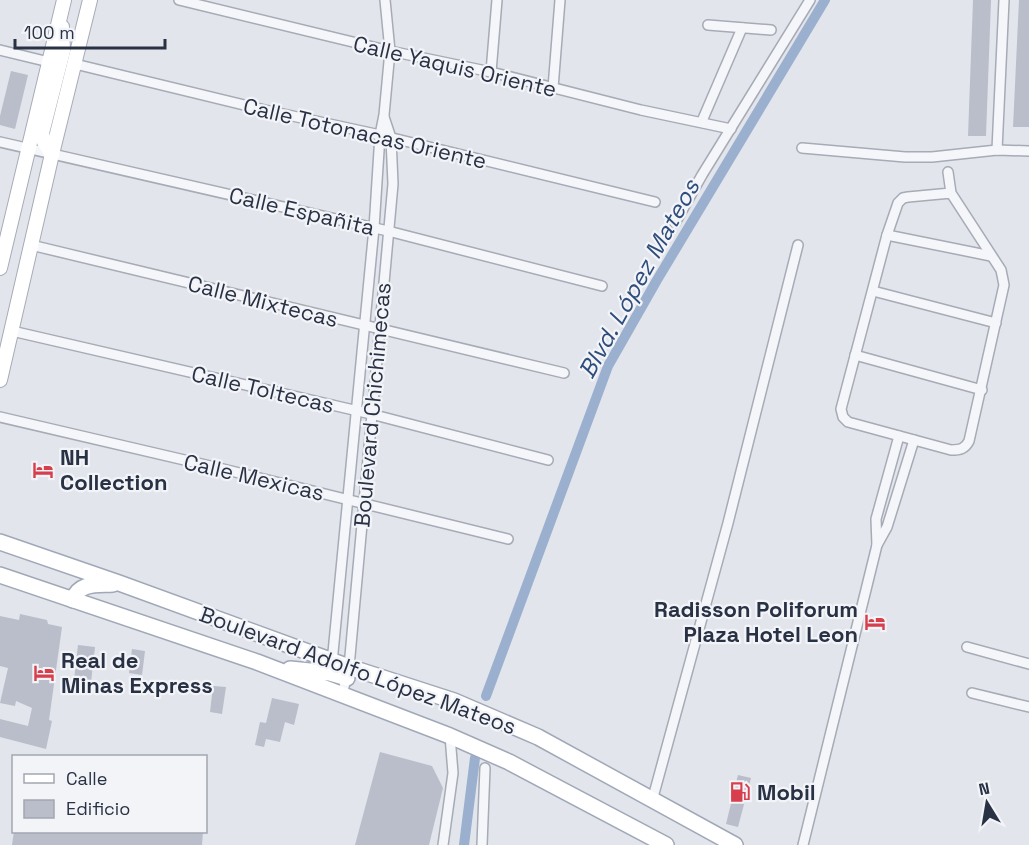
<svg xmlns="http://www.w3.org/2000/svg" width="1029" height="845" font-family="'Space Grotesk',sans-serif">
<rect width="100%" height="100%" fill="#e2e5eb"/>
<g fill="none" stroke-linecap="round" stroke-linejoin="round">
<g stroke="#9bb0ce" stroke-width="10">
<path d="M486,696l122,-330 49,-86 168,-280"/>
<path d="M464,845l11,-87"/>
</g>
</g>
<g fill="#b9beca">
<path d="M973,0h18l-5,136h-18z"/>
<path d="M1019,0h10v127h-16z"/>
<path d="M11,71l17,4 -13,54 -15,-4v-9z"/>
<path d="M20,614l27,6 1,4 14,3 -13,93 3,1 -6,28 -46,-12v-18l28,7 4,-18 -16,-7 -1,5 -15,-3 8,-35 -8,-2v-50l19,4z"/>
<path d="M78,645l17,2 -4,35 -17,-2z"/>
<path d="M132,649l13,2 -3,24 -13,-2z"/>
<path d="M213,686l13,1 -4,27 -12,-2z"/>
<path d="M272,698l27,6 -5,21 -9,-3 -5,20 -14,-3 -2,8 -9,-2 5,-23 6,1z"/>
<path d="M380,752l52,14 11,22 -14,57h-74z"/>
<path d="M738,775l13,3 -13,49 -12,-3z"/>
<path d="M14,831h189l-1,14h-190z"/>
</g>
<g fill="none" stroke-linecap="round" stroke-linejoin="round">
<g stroke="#a7abb6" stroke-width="12">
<g id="street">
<path d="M179,0l211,51 101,21 150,38 90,19"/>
<path d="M708,25l63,5"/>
<path d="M0,50l49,12"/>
<path d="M75,64l190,46 115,25 275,67"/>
<path d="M491,72l6,-72"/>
<path d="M553,88l7,-88"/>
<path d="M702,121l40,-93"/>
<path d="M0,142l388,89 214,55"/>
<path d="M802,148l103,9h27l65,-7 32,1"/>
<path d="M997,150l7,-150"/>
<path d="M948,172l3,21 50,77 3,15 -35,156c-4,8 -9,9 -18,9l-103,-28 -5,-5 -2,-8 46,-174 11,-32 5,-5 5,-1 43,-4"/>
<path d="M675,223l27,-48 108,-175"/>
<path d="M887,235l104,21"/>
<path d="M31,245l533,128"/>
<path d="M873,291l123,32"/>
<path d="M12,331l359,83 177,46"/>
<path d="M855,355l127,35"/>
<path d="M0,417l223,52 285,70"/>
<path d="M877,545l-1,-26 23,-83"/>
<path d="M967,647l62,17"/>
<path d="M332,663l42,-435 6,-93 4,-20 6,-64 -5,-51"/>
<path d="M972,693l57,14"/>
<path d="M342,695l7,-28 44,-483 -2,-46 -7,-21"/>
<path d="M652,801l76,-278 70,-278"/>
<path d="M443,845l10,-72 -3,-37"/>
<path d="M482,845l3,-77"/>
<path d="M803,845l74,-300 10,-18 27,-87"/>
</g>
</g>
<g stroke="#a7abb6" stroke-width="16">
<g id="secondary">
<path d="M52,154l-8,-12 -2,-9 21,-82 -1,-24"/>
<path d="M0,268l64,-268"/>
<path d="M0,380l52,-226 38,-154"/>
</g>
</g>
<g stroke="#a0a8b8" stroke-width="18">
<g id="primary">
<path d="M0,542l119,41 230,84 105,34 84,36 197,108"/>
<path d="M0,575l257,87 193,74 59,26 157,83"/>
<path d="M73,600c6,-18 24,-15 40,-16"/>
<path d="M290,669l40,4 17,5"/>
</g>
</g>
<use href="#street" stroke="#f5f6f9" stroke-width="9"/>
<use href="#secondary" stroke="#fff" stroke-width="14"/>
<use href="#primary" stroke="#fff" stroke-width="15"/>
</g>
<defs>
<g id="hotel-bare" transform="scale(1.62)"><path d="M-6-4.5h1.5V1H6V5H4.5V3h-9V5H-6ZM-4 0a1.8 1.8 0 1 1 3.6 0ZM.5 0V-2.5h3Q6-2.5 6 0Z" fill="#d83f4d" stroke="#f2f4f8" stroke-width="2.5" paint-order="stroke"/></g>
<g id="fuel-bare" transform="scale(1.62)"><path d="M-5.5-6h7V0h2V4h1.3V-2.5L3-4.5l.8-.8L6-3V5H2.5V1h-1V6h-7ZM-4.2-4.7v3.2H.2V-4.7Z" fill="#d83f4d" stroke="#f2f4f8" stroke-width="2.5" paint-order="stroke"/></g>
</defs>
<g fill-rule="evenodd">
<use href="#hotel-bare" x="43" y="470"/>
<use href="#hotel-bare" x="875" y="622"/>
<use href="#hotel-bare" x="44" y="673"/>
<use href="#fuel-bare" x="740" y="792"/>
</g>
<g text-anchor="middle" stroke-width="4.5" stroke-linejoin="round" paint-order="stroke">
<g font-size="22" fill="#293145" stroke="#f2f4f8">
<text transform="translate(455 66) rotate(13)" y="8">Calle Yaquis Oriente</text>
<text transform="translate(365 133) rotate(13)" y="8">Calle Totonacas Oriente</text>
<text transform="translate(302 211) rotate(13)" y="8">Calle Españita</text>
<text transform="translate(263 301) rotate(14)" y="8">Calle Mixtecas</text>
<text transform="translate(263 389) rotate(13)" y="8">Calle Toltecas</text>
<text transform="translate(372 405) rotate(-85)" y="8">Boulevard Chichimecas</text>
<text transform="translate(254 477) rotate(13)" y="8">Calle Mexicas</text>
<text transform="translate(358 670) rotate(20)" y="8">Boulevard Adolfo López Mateos</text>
</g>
<g font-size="22" font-weight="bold" fill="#293145" stroke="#f2f4f8" text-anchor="start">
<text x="60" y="465">NH<tspan x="60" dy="25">Collection</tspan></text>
<text x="858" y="617" text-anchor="end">Radisson Poliforum<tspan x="858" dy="25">Plaza Hotel Leon</tspan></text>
<text x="61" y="668">Real de<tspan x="61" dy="25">Minas Express</tspan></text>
<text x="757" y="800">Mobil</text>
</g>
<g font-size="24" font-style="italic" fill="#2f4d7c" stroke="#f2f4f8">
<text transform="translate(639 279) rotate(-61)" y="8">Blvd. López Mateos</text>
</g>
</g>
<rect x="12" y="755" width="195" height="78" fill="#f2f4f8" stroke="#a2a6b0" stroke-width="1.5"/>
<rect x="24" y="774" width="30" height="9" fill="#ffffff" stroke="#a2a6b0" stroke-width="1.5"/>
<text x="66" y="785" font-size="18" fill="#293145">Calle</text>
<rect x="24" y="800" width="30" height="18" fill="#b9beca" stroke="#a2a6b0" stroke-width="1.5"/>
<text x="66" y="815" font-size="18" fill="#293145">Edificio</text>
<g transform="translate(987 803) rotate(349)" stroke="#f2f4f8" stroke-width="4.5" paint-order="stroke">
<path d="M0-4.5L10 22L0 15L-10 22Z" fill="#293145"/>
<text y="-9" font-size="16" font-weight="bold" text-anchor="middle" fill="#293145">N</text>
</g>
<path d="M15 39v9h150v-9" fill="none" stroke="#293145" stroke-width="3"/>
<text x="24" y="39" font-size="18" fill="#293145" stroke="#f2f4f8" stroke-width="4.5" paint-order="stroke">100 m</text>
</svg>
